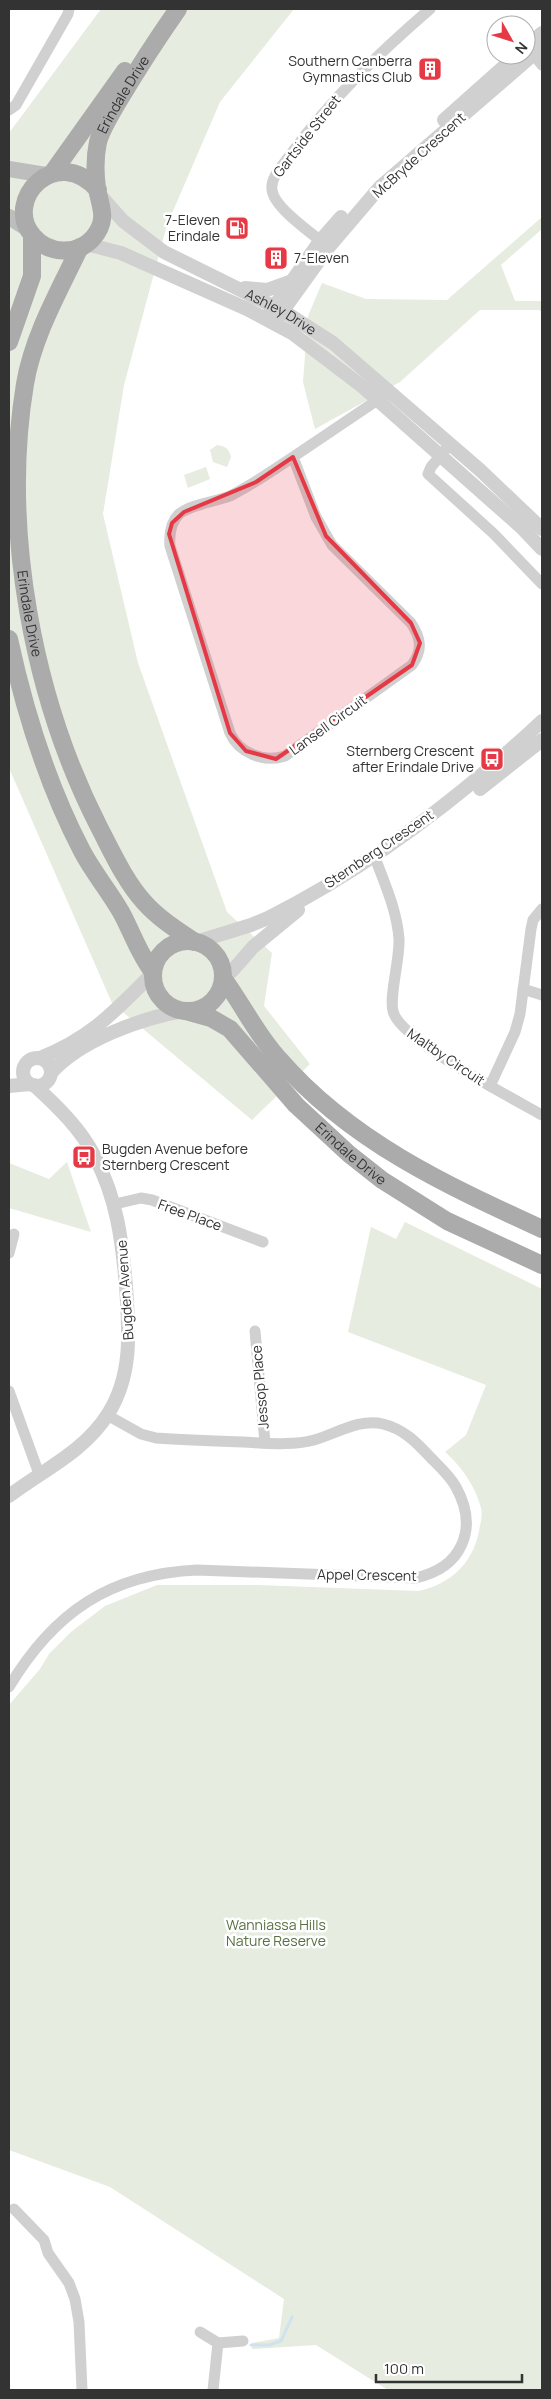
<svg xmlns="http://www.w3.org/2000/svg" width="551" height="2399" font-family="Manrope,sans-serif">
<rect width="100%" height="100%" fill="#fff"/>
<g fill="#e6ecdf">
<path d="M101,9h193l-74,93 -53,123 -43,160 -21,129 35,149 89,249 45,41 -8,53 46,58 -58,56 -140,-117 -103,-235v-635z"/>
<path d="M542,217v12l-41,36 14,36h26l1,11 -3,-2h-59l-80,72 -85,47 -12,-47 5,-66 14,-33 44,16 81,1z"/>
<path d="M217,445c9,1 12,4 14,12l-4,10 -14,-5 -3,-12z"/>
<path d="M206,467l4,12 -22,9 -4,-13z"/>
<path d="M67,1162l24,70 -82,-24v-45l40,16z"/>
<path d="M405,1222l137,67v1101h-154l-72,-45 -64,4v-6l27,-5 5,-39 -174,-112 -101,-37v-445l31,-36 9,-15 22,-22 34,-26 52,-21h100l161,6c32,-6 55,-28 61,-60 1,-7 4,-15 2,-23 -5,-21 -20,-42 -36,-56l21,-17 20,-50 -138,-53 23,-105 25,12z"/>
</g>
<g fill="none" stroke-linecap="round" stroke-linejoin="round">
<path stroke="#cfe2ee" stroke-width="3" d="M251,2345h18l12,-4 11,-24"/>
<g stroke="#d0d0d0" stroke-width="11">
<path d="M529,49l13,16"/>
<path d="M9,110l7,-5 52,-91 1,-5"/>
<path d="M327,246c-14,-12 -53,-38 -55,-56 -2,-13 12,-26 19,-36 40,-55 88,-101 139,-145"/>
<path d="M450,444l-19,23 -3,7 66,60 48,50"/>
<path d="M293,457c-21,14 -41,28 -63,39 -15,6 -38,8 -51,18 -9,9 -10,20 -9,32l60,187c9,20 34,30 55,23l127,-91c11,-15 9,-27 -1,-42l-79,-78 -16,-28 -23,-60 92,-62"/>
<path d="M374,855c10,27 23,55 25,84 1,20 -10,57 -6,72 6,29 121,88 149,104"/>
<path d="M523,989l19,6"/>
<path d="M490,1086l25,-54 5,-18 11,-85 2,-9 9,-11"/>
<path d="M115,1204l26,-6 11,2 111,42"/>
<path d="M9,1253l5,-19"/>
<path d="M255,1331l10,112"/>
<path d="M9,1391l30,83"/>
<path d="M9,1687c45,-75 101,-113 188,-117l218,8c47,-10 64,-49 41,-91 -6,-11 -16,-20 -25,-29 -14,-15 -27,-29 -48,-34 -24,-6 -47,10 -69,16 -23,6 -48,3 -71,2 -29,-1 -58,-2 -87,-4l-15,-4 -34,-19"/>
<path d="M14,2209l30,31 4,13 21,30 6,16 4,23 3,68"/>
<path d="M200,2332l18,11 -5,47"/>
<path d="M218,2343l25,-2"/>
</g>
<g stroke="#d0d0d0" stroke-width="14">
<path d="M526,47l16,-14"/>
<path d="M444,120l73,-65"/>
<path id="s1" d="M101,196l22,25 41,31 119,59 50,32 147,127 62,59"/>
<path d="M86,244l35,9 126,56 45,24 71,54 158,140 21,22"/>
<path d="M245,288l22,2 25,-9"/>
<path d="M269,314l51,-73 21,-24"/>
<path d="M277,319l51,-71 52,-61 162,-140"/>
<path d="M480,789l62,-49"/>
<path d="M196,942l55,-17 17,-7c101,-51 192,-120 274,-197"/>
<path d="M223,977l9,-6 21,-24 45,-37"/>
<path d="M40,1058c51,-20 75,-47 112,-84"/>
<circle cx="37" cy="1072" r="14"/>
<path d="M51,1073c28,-32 90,-55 132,-62"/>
<path d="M9,1086l21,-2"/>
<path d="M9,1496c34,-26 75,-44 99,-82 25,-40 21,-83 18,-128 -4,-46 -9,-87 -31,-129 -14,-28 -38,-51 -61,-72"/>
</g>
<g stroke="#bdbdbd" stroke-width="16">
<path d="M9,169l37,6"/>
<path d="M9,217l19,12"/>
</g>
<g stroke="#ababab" stroke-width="18">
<path d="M53,172l72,-101"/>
<path id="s2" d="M98,190c-42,-48 -96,11 -65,46 15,18 44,20 60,2 16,-19 7,-31 4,-50 -2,-15 -2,-32 1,-46 4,-14 13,-28 20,-40 19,-32 39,-63 60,-93"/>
<path id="s3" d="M80,247c-21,44 -47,89 -55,137 -24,145 8,314 74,443 13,25 26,54 45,75 14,16 33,28 51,40"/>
<path d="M9,342l23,-66v-40"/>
<path d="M9,639c16,74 38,145 73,212 11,21 27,40 39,61 11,20 18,42 32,60"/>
<circle cx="188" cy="976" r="35"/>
<path d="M223,978c20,27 33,56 56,81 71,82 167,126 263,170"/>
<path id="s4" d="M186,1011l25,7 19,11 66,76 53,49 33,26 65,41 95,44"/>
</g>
</g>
<path fill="#e63946" fill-opacity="0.2" stroke="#e63946" stroke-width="4" stroke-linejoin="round" d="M293,457l33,79 85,87 9,20 -8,22 -136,94 -30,-8 -16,-18 -61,-199 3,-11 12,-11 72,-30z"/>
<defs>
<g id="building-square" transform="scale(1.25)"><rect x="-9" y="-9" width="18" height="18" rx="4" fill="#e63946" stroke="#fff"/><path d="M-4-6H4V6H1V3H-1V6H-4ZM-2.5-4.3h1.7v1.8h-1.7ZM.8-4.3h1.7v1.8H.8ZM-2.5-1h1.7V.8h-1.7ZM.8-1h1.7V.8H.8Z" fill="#fff"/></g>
<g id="fuel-square" transform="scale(1.25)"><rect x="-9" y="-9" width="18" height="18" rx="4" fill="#e63946" stroke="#fff"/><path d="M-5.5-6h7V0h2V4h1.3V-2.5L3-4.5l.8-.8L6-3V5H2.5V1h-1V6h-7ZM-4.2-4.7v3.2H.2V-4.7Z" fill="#fff"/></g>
<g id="bus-square" transform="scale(1.25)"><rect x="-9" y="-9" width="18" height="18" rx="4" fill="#e63946" stroke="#fff"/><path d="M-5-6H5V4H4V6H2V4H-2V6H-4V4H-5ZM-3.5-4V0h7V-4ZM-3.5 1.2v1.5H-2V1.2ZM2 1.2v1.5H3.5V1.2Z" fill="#fff"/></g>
</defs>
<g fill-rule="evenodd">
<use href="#building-square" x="430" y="69"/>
<use href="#fuel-square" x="237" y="228"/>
<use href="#building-square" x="276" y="258"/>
<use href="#bus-square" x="492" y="759"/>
<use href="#bus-square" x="84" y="1157"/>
</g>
<g text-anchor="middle" stroke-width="5" stroke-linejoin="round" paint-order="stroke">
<g font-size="14" fill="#333" stroke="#fff" text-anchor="end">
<text x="412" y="66">Southern Canberra<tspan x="412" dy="16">Gymnastics Club</tspan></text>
<text x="220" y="225">7-Eleven<tspan x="220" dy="16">Erindale</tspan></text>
<text x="294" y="263" text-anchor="start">7-Eleven</text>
<text x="474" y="756">Sternberg Crescent<tspan x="474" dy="16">after Erindale Drive</tspan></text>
<text x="102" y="1154" text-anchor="start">Bugden Avenue before<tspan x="102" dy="16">Sternberg Crescent</tspan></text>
</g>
<g font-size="14" fill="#333" stroke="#fff">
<text dy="5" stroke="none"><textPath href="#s2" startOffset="349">Erindale Drive</textPath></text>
<text transform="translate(307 136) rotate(-52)" y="5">Gartside Street</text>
<text transform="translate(419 155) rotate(-42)" y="5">McBryde Crescent</text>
<text dy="5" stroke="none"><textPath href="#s1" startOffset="216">Ashley Drive</textPath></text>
<text dy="5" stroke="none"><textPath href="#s3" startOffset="379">Erindale Drive</textPath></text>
<text transform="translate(328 725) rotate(-36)" y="5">Lansell Circuit</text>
<text transform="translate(379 849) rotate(-34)" y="5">Sternberg Crescent</text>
<text transform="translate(446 1057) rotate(34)" y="5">Maltby Circuit</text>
<text dy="5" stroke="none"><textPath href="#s4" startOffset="222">Erindale Drive</textPath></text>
<text transform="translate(190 1215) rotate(20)" y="5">Free Place</text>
<text transform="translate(125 1290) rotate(-94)" y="5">Bugden Avenue</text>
<text transform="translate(260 1387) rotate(-95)" y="5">Jessop Place</text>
<text transform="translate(367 1575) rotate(1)" y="5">Appel Crescent</text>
</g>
<g font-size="14" fill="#56703f" stroke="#fff">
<text x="276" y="1930">Wanniassa Hills<tspan x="276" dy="16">Nature Reserve</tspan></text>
</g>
</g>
<rect width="551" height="2399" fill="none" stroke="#333333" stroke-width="20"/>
<g transform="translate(511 40) rotate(129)"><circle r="24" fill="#ffffff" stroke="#adadad"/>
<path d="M0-4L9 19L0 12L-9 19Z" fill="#e63946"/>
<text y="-8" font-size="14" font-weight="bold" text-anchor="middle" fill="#333333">N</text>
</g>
<path d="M376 2374v8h146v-8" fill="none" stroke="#333333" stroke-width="2.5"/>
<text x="384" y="2374" font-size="15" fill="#333333" stroke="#ffffff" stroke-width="4" paint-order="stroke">100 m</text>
</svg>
